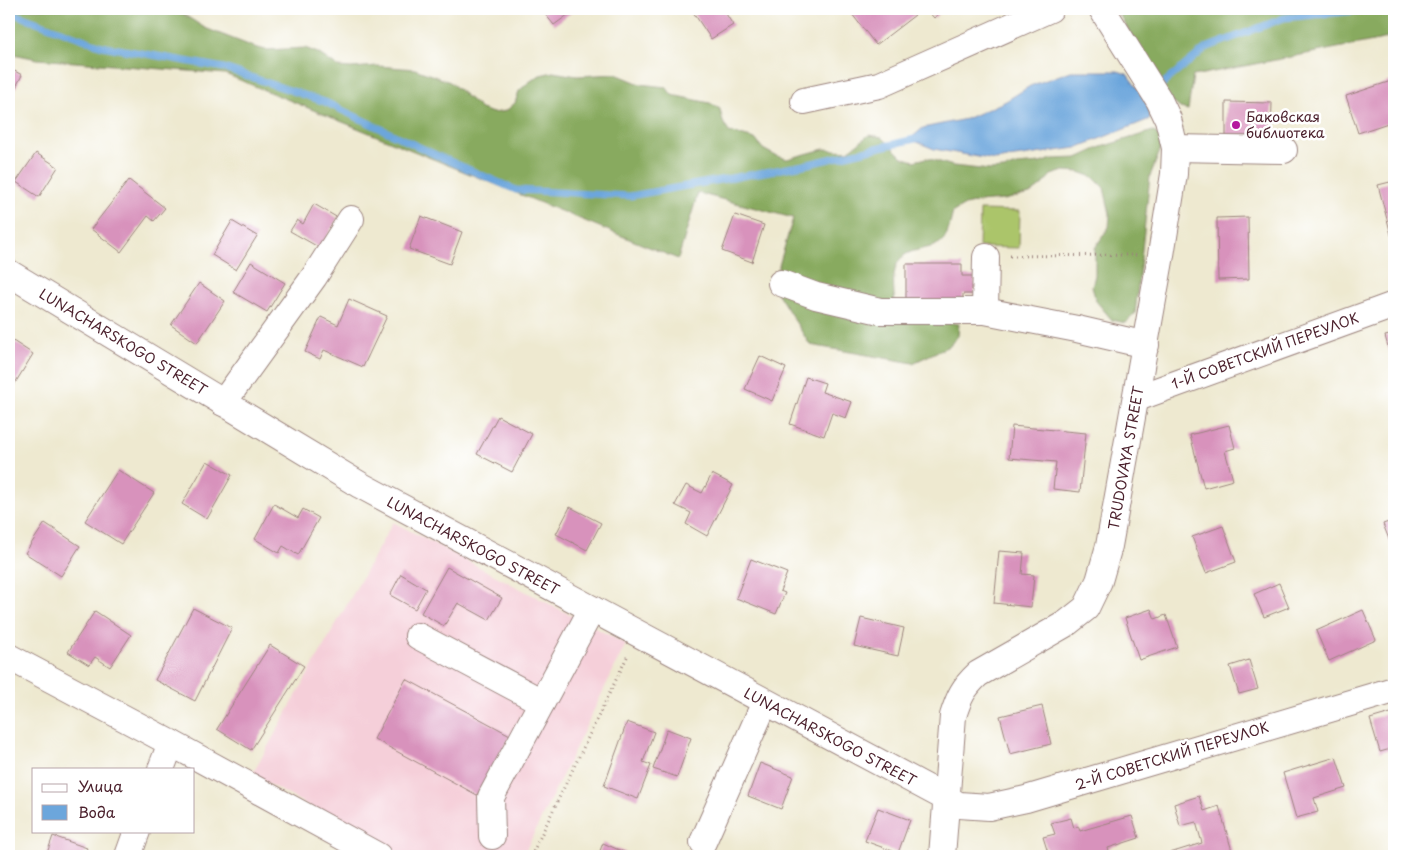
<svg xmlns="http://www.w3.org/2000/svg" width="1403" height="865" font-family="'Playpen Sans',sans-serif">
<rect width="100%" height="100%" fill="#fff"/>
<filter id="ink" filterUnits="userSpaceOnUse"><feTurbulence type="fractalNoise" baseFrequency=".02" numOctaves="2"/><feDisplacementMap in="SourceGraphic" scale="10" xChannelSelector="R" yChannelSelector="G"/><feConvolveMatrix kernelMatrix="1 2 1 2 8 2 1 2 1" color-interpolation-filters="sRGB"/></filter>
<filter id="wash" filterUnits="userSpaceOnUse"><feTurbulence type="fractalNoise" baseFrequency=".0096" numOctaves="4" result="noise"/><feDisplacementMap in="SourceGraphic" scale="20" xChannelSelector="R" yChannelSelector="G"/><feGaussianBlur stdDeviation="1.12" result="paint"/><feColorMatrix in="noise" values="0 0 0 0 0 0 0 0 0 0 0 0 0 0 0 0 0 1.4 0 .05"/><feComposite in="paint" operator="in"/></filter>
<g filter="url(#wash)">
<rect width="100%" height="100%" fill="#eee9d0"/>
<path fill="#f5cfd9" d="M393,522l233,122 -103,212h-122l-149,-81z"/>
<path fill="#abc56b" stroke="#7a724b" d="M980,210l40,1 -1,37 -40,-1z"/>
<g fill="#88aa5f" stroke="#696445">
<path d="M9,9h146l28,5 22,14 49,19 12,3 39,-2 13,5 20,14 13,1 27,-2 37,3 35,13 31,27 12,4 13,-2 9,-8 4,-12 10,-9 11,-7 13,-3 24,4 39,-2 24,10 26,3 6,8 38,8 10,6 3,13 6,10 26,7 8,10 11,6 13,4 37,-10 24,2 21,-16 13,2 20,20 12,4 13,-3 26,8 37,4 14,-1 12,-4 24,-2 12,-4 25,-1 24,-11 52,-16 9,7 -2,13 -10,25 -15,138 -10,9 -13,-3 -16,-19 -4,-14 3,-12v-27l14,-21 1,-13 -6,-26 -11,-11 -14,-5 -15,-1 -13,4 -9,10 -12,9 -26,6 -26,2 -13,3 -12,7c-2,7 -4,19 -8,26 -11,15 -37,7 -47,24 -8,14 -3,37 -2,53l63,9 -1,12 -9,10 -36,17 -103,-18 -37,-59 20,-68 -95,-25 -20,66 -453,-185 -188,-15 -28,-6z"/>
<path d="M1116,9h278v28l-201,39 -5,34 -8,-2 -13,-11z"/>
</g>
<path fill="#6ca6dc" stroke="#5b6284" d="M1071,71h47l9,3c9,13 23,28 23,45l-74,29 -81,12 -61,-11 -24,-10 13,-11 43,-9 40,-18 24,-15z"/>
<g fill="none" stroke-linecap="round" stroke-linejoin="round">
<g stroke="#6ca6dc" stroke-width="7">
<path d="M9,12l93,34 122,22 101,34 113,54 78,34 114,6 174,-31 115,-27"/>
<path d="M1160,86l46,-38 78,-30 91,-9"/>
</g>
</g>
<g id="blocks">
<g fill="#d892bc">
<path d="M541,9h35l-22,16z"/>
<path d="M691,9h32l10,16 -22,14z"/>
<path d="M848,9h63l4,6 -39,30z"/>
<path d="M926,9h19l-11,9z"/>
<path d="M9,68l13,7 -12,24 -1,-1z"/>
<path d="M1394,80v41l-36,12 -12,-37z"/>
<path d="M1226,102l46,1 -1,33h-45z"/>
<path d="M36,153l22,14 -19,30 -23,-15z"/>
<path d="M129,180l36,28 -11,13 -6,-5 -27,36 -30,-23z"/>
<path d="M1394,181v65l-16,-61z"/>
<path d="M314,204l24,14 -18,30 -30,-17 7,-11 6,4z"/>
<path d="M735,215l29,10 -12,37 -30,-11z"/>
<path d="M421,216l41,16 -12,32 -41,-15z"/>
<path d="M1248,217l1,62 -31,1 -1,-62z"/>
<path d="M232,221l25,15 -21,34 -24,-15z"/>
<path d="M251,262l34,21 -18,29 -34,-20z"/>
<path d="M906,264h56v12h13v18h-12v14h-57z"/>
<path d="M199,283l26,18 -28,42 -26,-18z"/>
<path d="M349,299l38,17 -24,51 -39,-17 -4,9 -15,-7 16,-35 17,8z"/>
<path d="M1394,334v34l-9,-32z"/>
<path d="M13,341l20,13 -24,39v-46z"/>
<path d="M760,356l26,12 -14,33 -27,-12z"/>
<path d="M806,377l19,6 -3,9 30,10 -6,16 -14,-5 -8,23 -34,-12z"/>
<path d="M498,416l34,18 -20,38 -35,-18z"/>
<path d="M1229,425l6,23 -10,3 8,29 -29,8 -14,-53z"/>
<path d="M1012,426l74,7 -6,59 -27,-3 3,-27 -47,-4z"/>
<path d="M207,461l25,14 -25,44 -25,-15z"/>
<path d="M118,470l36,23 -33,51 -36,-23z"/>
<path d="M712,474l21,11 -26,51 -21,-12 5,-11 -16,-8 11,-20 16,8z"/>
<path d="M274,504l24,14 5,-9 16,9 -21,37 -15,-9 -4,7 -24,-14z"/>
<path d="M570,507l31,16 -14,27 -31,-16z"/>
<path d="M1394,520v32l-11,-28z"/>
<path d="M45,523l35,23 -19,30 -36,-23z"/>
<path d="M1223,526l13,36 -30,11 -14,-36z"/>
<path d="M999,551l25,2 -2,21 12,1 -3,32 -37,-4z"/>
<path d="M751,559l36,14 -7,18 5,2 -9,21 -40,-16z"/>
<path d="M447,567l55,31 -13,22 -31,-17 -14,23 -23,-13z"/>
<path d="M401,574l25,15 -11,20 -25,-14z"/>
<path d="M1279,583l10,24 -25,10 -10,-23z"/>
<path d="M193,608l39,20 -37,73 -40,-21z"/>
<path d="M1151,609l4,10 11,-4 11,32 -38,13 -14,-42z"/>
<path d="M1363,610l13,30 -47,21 -13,-30z"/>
<path d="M95,611l36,24 -21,32 -15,-10 -6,8 -21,-13z"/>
<path d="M861,618l43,10 -6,28 -44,-10z"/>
<path d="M270,645l34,21 -53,84 -34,-21z"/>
<path d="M1249,660l9,29 -19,5 -9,-28z"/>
<path d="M406,679l104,56 -33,60 -103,-56z"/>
<path d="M1042,706l9,38 -41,10 -10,-38z"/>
<path d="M1394,712v36l-14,4 -10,-33z"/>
<path d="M627,722l27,10 -11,30 8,3 -13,34 -34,-13z"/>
<path d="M667,729l24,9 -14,39 -24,-8z"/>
<path d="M1336,757l10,31 -32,10 4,14 -22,6 -13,-45z"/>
<path d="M760,763l33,13 -12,33 -33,-13z"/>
<path d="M1199,796l5,15 15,-5 13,45 -19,5h-42l-1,-3 32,-10 -6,-21 -16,4 -6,-22z"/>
<path d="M878,808l32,12 -12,33 -33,-12z"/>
<path d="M1132,816l7,22 -31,10 2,8h-42l-1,-3 -18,3 -6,-19 12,-3 -4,-11 20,-5 3,10 4,-2 2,5z"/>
<path d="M53,836l34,12 -3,8h-38z"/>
<path d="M603,843l23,10 -1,3h-27z"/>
</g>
</g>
</g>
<g filter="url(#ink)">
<use href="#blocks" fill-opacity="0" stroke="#9c847e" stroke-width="1"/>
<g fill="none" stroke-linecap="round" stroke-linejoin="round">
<g stroke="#9c847e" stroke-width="28">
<g id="minor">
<path d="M804,101l75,-16 171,-76"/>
<path d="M1175,148l109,2"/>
<path d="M986,257l-1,54 92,18 69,16"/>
<path d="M9,273l351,212 599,320 30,2 37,-8 368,-109"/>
<path d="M781,283l35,13 64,15h105"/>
<path d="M1137,398l257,-93"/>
<path d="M223,403l91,-126 37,-58"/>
<path d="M418,636l124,66"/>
<path d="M9,657l162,86 207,113"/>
<path d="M161,769l10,-26"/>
<path d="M492,836l-1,-39 101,-188"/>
<path d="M703,842l62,-140"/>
<path d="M128,856l9,-25"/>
<path d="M942,856l11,-140c6,-19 10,-28 25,-42l89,-51 19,-15 13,-27 10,-35 52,-291 13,-81 1,-26 -7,-29 -9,-19 -57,-91"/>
</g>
</g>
<g stroke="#9c847e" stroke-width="3" stroke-dasharray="1 4" stroke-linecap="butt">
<path d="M1010,256l126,-1"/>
<path d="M531,856l97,-201"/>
</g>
<use href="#minor" stroke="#fff" stroke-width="26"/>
</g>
</g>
<circle fill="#b5179e" stroke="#fff" stroke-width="2" cx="1236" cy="125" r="5"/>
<g text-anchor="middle" stroke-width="5" stroke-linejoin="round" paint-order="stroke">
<g font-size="14" fill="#4a1f2b" stroke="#fff" text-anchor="start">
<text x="1246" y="122">Баковская<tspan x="1246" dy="16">библиотека</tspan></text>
</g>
<g font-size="14" fill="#4a1f2b" stroke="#fff">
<text transform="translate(123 342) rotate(31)" y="5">LUNACHARSKOGO STREET</text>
<text transform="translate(1265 351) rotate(-20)" y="5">1-Й СОВЕТСКИЙ ПЕРЕУЛОК</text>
<text transform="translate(1126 458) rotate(-80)" y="5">TRUDOVAYA STREET</text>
<text transform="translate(473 546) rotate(28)" y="5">LUNACHARSKOGO STREET</text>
<text transform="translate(830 737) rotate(28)" y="5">LUNACHARSKOGO STREET</text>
<text transform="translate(1172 756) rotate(-17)" y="5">2-Й СОВЕТСКИЙ ПЕРЕУЛОК</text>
</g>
</g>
<rect width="1403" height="865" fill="none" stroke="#fff" stroke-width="30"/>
<rect x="32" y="768" width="162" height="65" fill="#ffffff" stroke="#b7a5aa"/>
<rect x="42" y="784" width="25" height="8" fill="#ffffff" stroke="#b7a5aa"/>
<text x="78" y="792" font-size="15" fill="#4a1f2b">Улица</text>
<rect x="42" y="805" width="25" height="15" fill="#6ca6dc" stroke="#b7a5aa"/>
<text x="78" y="818" font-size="15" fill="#4a1f2b">Вода</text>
</svg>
